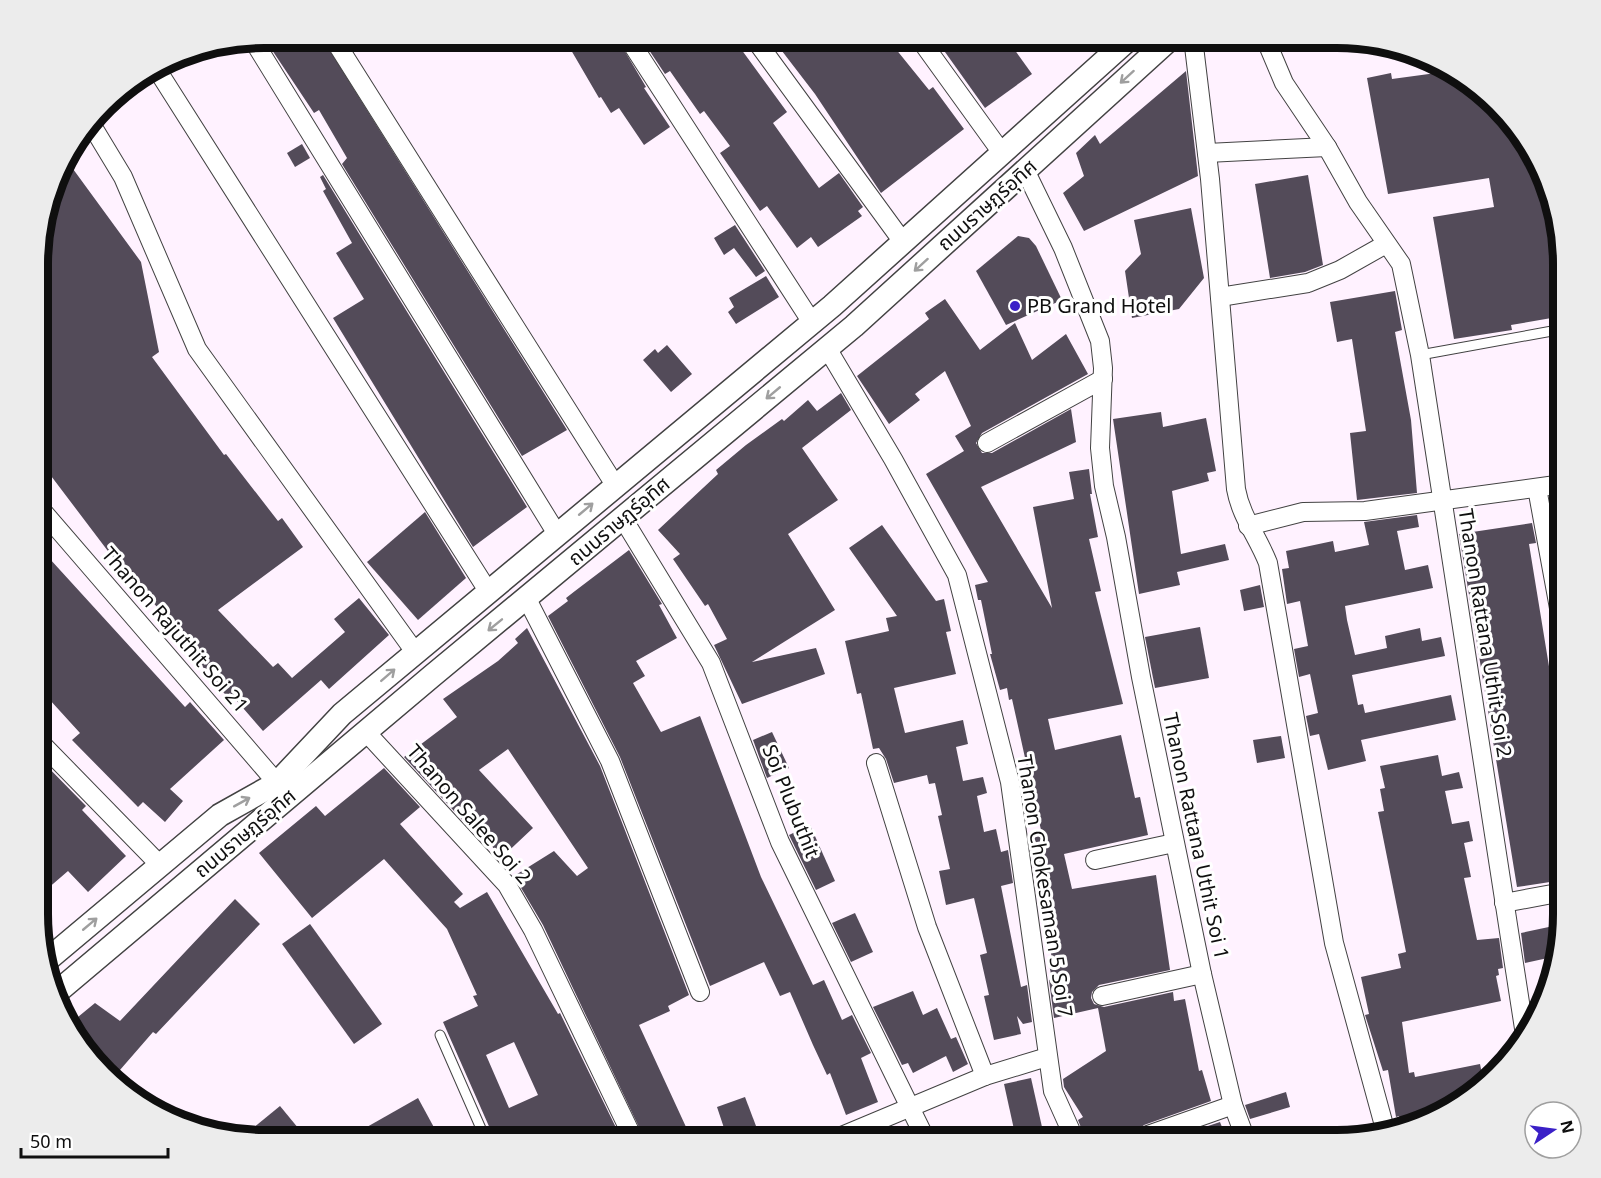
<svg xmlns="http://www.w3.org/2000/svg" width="1601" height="1178" font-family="Georgia,'Noto Sans Thai',serif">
<rect width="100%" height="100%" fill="#fff2ff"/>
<g fill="#534b59" fill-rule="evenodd">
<path d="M294,38h28l245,392 -45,26 -180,-292 5,-6 -28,-48 -5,3 -42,-63z"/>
<path d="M564,38h17l5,8 15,-8h16l29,49 -2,1 26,39 -26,18 -25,-37 -8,5 -10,-16 -2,1z"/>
<path d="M641,38h92l54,74 -14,11 46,65 20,-15 24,34 -5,4 4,5 -44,31 -7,-10 -14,11 -30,-42 -7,5 -40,-58 10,-7 -26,-35 -4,3 -30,-43 -5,3z"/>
<path d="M772,38h136l-13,10 34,42 4,-3 31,42 -83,64 -66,-99z"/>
<path d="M935,38h71l26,36 -47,34z"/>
<path d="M1186,71l12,105 -114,55 -21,-38 21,-17 -8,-23 19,-18 5,9z"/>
<path d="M1451,71l24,14 63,76 25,155 -52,9 1,5 -58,9 -21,-122 61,-10 -5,-29 -101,16 -21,-116 24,-5 1,6z"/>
<path d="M302,144l8,14 -15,9 -8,-14z"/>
<path d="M65,158l76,104 18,90 -7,5 72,98 2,-1 52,67 4,-3 21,29 -85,63 55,57 5,-4 14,15 53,-46 -11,-13 25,-21 30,37 -60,54 -8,-9 -58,51 -33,-38 -3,3 -16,-16 2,-2 -60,-65 5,-5 -38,-41 -81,-107v-225l22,-71z"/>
<path d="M323,175l204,332 -54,40 -140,-229 31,-19 -28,-46 16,-10 -29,-52 3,-2 -6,-12z"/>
<path d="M1308,175l15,90 -18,7 -35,6 -15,-94z"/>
<path d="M1191,208l13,70 -25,31 -47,9 -7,-47 16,-17 -7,-34z"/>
<path d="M735,225l30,46 -9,6 -22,-29 -10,7 -10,-17z"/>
<path d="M1018,236l11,2 7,8 26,54 -56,25 -30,-54z"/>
<path d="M766,276l13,21 -43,27 -8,-12 6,-5 -5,-9z"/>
<path d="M1395,291l7,39 -7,2 16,88 6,73 -60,7 -7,-67 16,-2 -14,-92 -15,3 -7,-40z"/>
<path d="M945,299l35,51 35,-27 17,37 34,-26 22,40 -106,59 -6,10 6,10h10l79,-44 5,33 -95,45 71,121 -19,-101 41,-8 -5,-27 20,-3 3,25h-2l8,43 -9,2 12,52 -6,1 28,112 -75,15 7,31 66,-15 14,63 5,-1 8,38 -84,19 8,35 84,-14 14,95 -71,15 -7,7 -1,6 3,6 10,3 69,-15 1,9 11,-2 14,72 3,-1 9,31 -67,24 -7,7 1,8h-52l-8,-20 5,-3 -19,-30 -1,-8 43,-28 -8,-43 -44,10 -5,-38 3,-1 -4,-20 4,-1 -8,-36h3l-10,-45 -2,1 -5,-33 2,-1 -2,-12 11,-2 -29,-131 -3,1 -2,-12 -7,2 -10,-36h2l-11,-54h-3l-3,-15 13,-3 -62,-108 38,-23 -9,-15 16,-10 -26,-55 -30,23 5,6 -31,24 -32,-48 72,-57 -4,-6z"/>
<path d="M667,345l25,29 -21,18 -28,-32 12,-11 3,4z"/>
<path d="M841,393l10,17 -49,38 36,52 -50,34 47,76 -83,52 64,-14 9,26 -83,30 -28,-59 13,-6 -19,-35 -3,2 -32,-47 7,-5 -22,-24 60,-56 -2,-4 30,-25 36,-26 2,2 24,-21 9,11z"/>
<path d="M1161,412l2,15 43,-9 10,53 -9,2 2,8 -37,10 9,63 44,-10 4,16 -52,12 3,13 -41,9 -26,-175z"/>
<path d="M1563,500v40l-5,1 -7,-40z"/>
<path d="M425,512l41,66 -48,42 -51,-58z"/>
<path d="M1417,515l2,12 -22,4 8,39 23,-5 5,23 -88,18 2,14 8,35 32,-7 -2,-12 35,-8 2,13 19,-4 4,19 -93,19 6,30 5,-1 2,9 86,-18 5,25 -95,20 5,21 -38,9 -9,-36 -9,2 -4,-20 12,-3 -8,-39 -11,3 -5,-28 14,-3 -8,-45 -13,3 -5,-35 7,-1 -3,-17 47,-10 2,11 34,-7 -5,-23z"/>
<path d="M1532,523l4,20 -7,1 34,208v128l-46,7 -58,-353z"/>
<path d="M882,525l54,76 8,-2 7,32 -5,1 10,42 -62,14 11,45 58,-13 5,24 -12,3 7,34 20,-4 4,16 -10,3 7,36 12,-3 5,23 7,-2 5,33 -12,3 20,101 6,-2 5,37 -9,2 -6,-8 4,18 -27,6 -10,-44 5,-1 -9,-40 7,-2 -13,-55 -28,7 -7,-34 11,-2 -12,-53 4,-1 -7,-32 -6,1 -2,-9 -33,8 -8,-24 -7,-11 -6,1 -12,-56 -4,1 -12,-53 44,-10 -3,-13 11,-2 -48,-68z"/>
<path d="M39,547l146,160 5,-5 34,38 -54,49 13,12 -18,21 -22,-20 -5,5 -66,-67 8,-7 -41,-45z"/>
<path d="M629,550l33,54 -3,1 18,33 -41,23 9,15 -12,7 28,49 39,-16 61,161 52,108 11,-5 18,40 10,-5 19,38 -10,5 17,44 -32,13 -16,-42 -3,2 -14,-30 -23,-53 -10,4 -16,-34 -54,24 -90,-229 -72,-141 20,-15 -2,-3 9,-7z"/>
<path d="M1260,585l4,22 -20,4 -4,-21z"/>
<path d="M1200,627l9,51 -54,10 -10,-51z"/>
<path d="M527,628l73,138 89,229 -21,11 2,5 -31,14 53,115h-47l-102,-215 -29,-49 40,-25 23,25 11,-8 -80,-119 -29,21 54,58 -33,31 -25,-41 -9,6 -62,-67 53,-40 -14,-18 55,-38 20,-18 -3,-4z"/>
<path d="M772,732l17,36 -22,10 -14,-38z"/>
<path d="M1281,736l4,22 -28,5 -4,-23z"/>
<path d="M1438,755l4,21 17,-4 4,16 -18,3 7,33 17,-3 4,20 -9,2 7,34 -7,1 13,62 22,-2 4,30 -5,1 1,6 -3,1 5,25 -99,21 7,51 5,-1 1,5 65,-13 3,15 -46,38 -36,9 -2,-10 -3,1 -8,-47 -5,1 -18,-56 4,-1 -8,-37 40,-9 -3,-14 8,-2 -28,-140 6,-1 -4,-22 5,-1 -5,-22z"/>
<path d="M39,758l47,48 -4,4 44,46 -38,36 -20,-21 -29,25z"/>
<path d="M384,768l36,39 -20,17 63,70 -9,8 6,6 27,-16 71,122 2,-1 62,127h-127l-52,-118 35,-16 -5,-10 4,-1 -30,-66 -63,-70 -72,59 -53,-65 57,-47 9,10zM514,1042l24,53 -29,13 -23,-53z"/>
<path d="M810,825l25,56 -19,9 -27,-55z"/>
<path d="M235,899l25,25 -104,110 -3,-2 -40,46 -46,-52 28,-23 25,18z"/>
<path d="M855,913l18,39 -22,10 -19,-39z"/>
<path d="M310,924l72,100 -28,20 -72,-100z"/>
<path d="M1563,924l-6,32 -32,7 -4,-30z"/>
<path d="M913,991l10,24 14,-7 14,31 5,-2 12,27 -15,8 -7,-16 -33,17 -5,-10 -6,2 -29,-58z"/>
<path d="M1031,1078l11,49 -27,7 -11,-50z"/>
<path d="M1286,1092l4,15 -40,12 -5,-14z"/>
<path d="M745,1097l11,29 -29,11 -10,-30z"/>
<path d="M418,1098l19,35 -12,7h-81z"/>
<path d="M280,1106l28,34 -67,-2z"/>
<path d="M1220,1122l7,18h-61z"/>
</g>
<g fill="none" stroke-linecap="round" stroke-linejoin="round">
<g stroke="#424242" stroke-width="11">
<g id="service">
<path d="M1420,355l143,-26"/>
<path d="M440,1035l46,105"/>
</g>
</g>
<g stroke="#424242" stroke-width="20">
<g id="minor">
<path d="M333,38l282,447"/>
<path d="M628,38l183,283"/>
<path d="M754,38l149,204"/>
<path d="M919,38l83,115"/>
<path d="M1193,38l17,141 26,310c5,28 22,48 32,74l66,380 51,186"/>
<path d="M1265,38l19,45 43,64 31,55 43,62 19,91 105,680"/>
<path d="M259,39l-3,6 301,489"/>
<path d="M156,68l332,523"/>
<path d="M91,124l32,53 74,172 218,303"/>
<path d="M1207,153l120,-6"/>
<path d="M1025,170l38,78 37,93 3,27 -3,80 4,38 12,51 25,140 61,297 31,131 13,35"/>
<path d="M1220,297l88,-14 32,-13 46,-26"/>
<path d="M827,348l66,111 64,116 53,207 43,309 22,49"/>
<path d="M987,443l116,-64"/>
<path d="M1537,488l26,142"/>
<path d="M39,507l238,276"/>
<path d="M622,517l89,146 69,179 146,298"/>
<path d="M1248,526l55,-14 62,-1 198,-27"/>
<path d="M527,599l83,162 90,231"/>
<path d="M366,732l141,153 26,45 101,210"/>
<path d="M39,741l121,124"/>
<path d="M876,763l51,164 58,149"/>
<path d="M1095,860l79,-17"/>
<path d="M1504,903l59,-11"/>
<path d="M39,943l12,13"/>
<path d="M1102,996l100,-22"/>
<path d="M1148,1135l85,-30"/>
<path d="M832,1140l153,-64 62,-19"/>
</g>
</g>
<g stroke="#424242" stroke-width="25">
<g id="tertiary">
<path d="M46,961l174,-146 57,-32 65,-69 490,-408 298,-268"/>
<path d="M56,993l376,-317 422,-350 317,-288"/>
</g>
</g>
<use href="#service" stroke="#fff" stroke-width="9"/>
<use href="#minor" stroke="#fff" stroke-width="18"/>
<use href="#tertiary" stroke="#fff" stroke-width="22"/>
</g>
<defs><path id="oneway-shaft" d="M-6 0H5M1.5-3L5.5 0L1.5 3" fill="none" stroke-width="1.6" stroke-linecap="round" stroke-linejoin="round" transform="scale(1.5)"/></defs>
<g stroke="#9f9f9f">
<use href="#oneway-shaft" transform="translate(1127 77) rotate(138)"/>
<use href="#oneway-shaft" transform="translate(921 265) rotate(138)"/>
<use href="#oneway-shaft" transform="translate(773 393) rotate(140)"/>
<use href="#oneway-shaft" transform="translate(586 509) rotate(-40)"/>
<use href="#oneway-shaft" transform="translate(495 625) rotate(141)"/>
<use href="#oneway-shaft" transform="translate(388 675) rotate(-41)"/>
<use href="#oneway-shaft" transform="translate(242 802) rotate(-29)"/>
<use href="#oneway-shaft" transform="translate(90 924) rotate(-40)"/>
</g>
<circle fill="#3a20c7" stroke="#fff" stroke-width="2" cx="1015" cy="306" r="6"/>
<g text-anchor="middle" stroke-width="6" stroke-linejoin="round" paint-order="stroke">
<g font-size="20" fill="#0f0f0f" stroke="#fff">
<text transform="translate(987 205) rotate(-42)" y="7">ถนนราษฏร์อุทิศ</text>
<text transform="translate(619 521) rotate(-40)" y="7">ถนนราษฏร์อุทิศ</text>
<text transform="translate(175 630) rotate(49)" y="7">Thanon Rajuthit Soi 21</text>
<text transform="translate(1485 633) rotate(81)" y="7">Thanon Rattana Uthit Soi 2</text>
<text transform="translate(791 801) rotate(68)" y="7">Soi Plubuthit</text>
<text transform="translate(469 814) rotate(49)" y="7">Thanon Salee Soi 2</text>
<text transform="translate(245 833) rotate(-40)" y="7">ถนนราษฏร์อุทิศ</text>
<text transform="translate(1196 836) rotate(78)" y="7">Thanon Rattana Uthit Soi 1</text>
<text transform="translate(1045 886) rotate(81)" y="7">Thanon Chokesaman 5 Soi 7</text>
</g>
<g font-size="20" fill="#0f0f0f" stroke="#fff" text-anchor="start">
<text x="1027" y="313">PB Grand Hotel</text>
</g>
</g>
<path d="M0 0H1601V1178H0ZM264 48H1337A216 216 0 0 1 1553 264V914A216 216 0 0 1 1337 1130H264A216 216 0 0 1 48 914V264A216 216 0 0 1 264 48Z" fill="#ececec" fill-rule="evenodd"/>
<path fill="none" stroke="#0f0f0f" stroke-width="8" d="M264 48H1337A216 216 0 0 1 1553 264V914A216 216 0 0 1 1337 1130H264A216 216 0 0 1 48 914V264A216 216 0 0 1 264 48Z"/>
<g transform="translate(1553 1130) rotate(77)"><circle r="28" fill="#ffffff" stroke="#9f9f9f" stroke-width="1.5"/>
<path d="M0-4.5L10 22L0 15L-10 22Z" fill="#3a20c7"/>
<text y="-9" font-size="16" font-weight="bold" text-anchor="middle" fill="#0f0f0f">N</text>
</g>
<path d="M21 1148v9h147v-9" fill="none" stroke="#0f0f0f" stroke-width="3"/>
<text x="30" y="1148" font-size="18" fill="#0f0f0f" stroke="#ffffff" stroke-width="4.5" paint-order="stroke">50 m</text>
</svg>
